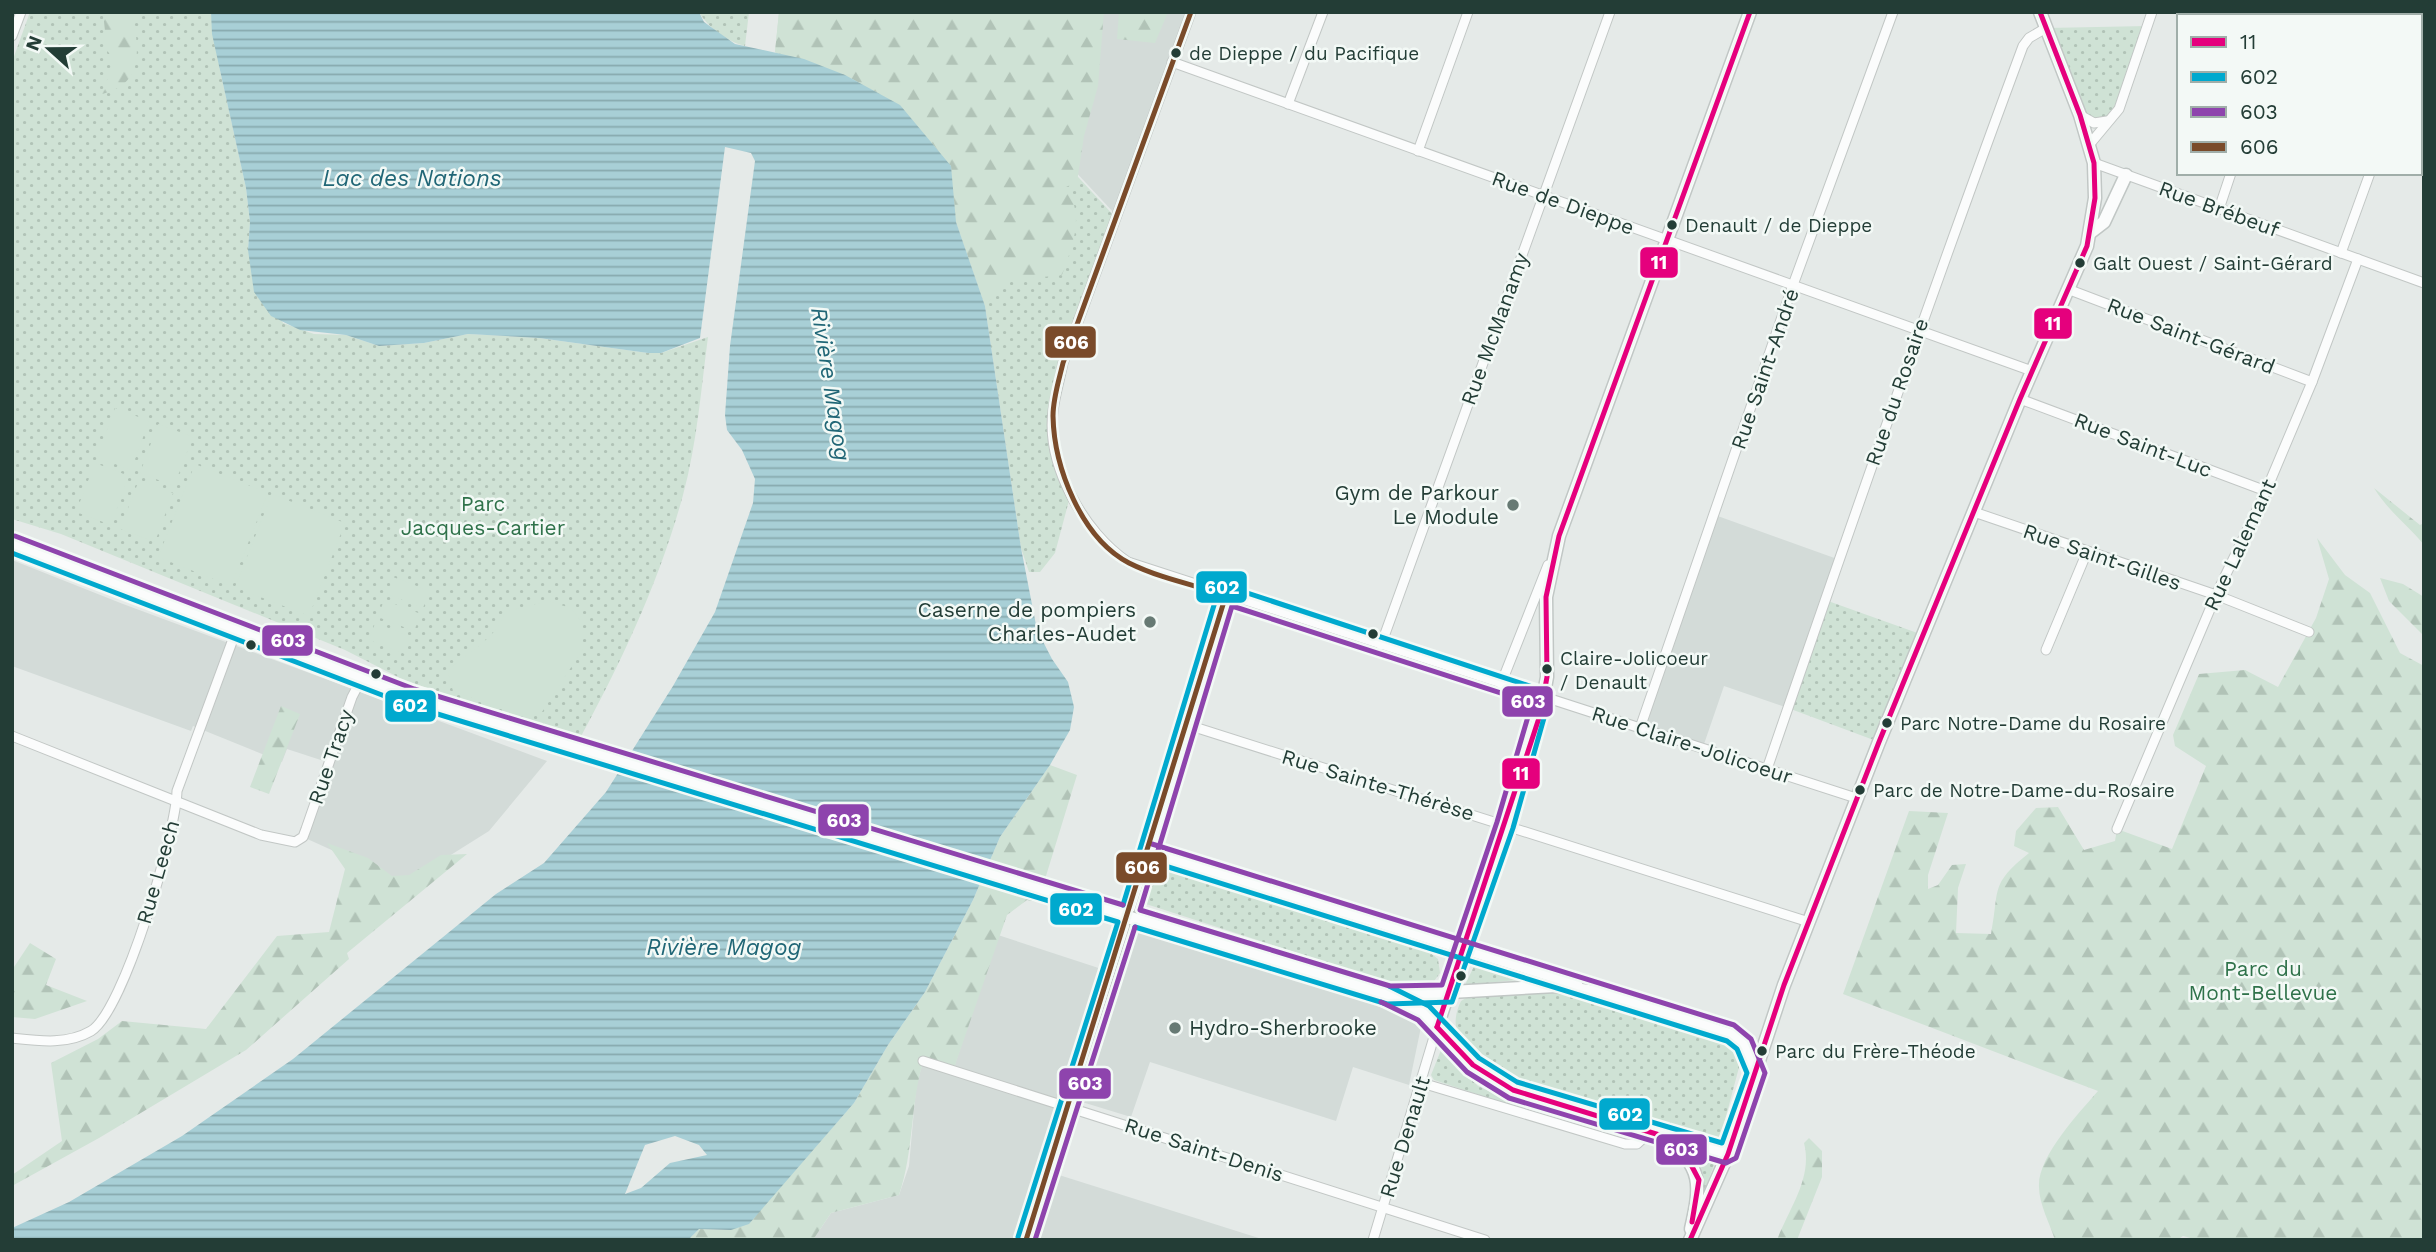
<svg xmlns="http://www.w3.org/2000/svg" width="2436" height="1252" font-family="'Work Sans',sans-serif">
<defs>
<pattern id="grass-dots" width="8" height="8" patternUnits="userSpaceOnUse" patternTransform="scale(1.75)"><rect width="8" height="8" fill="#cfe2d5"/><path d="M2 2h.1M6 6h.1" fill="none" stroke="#b1c3b7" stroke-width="1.8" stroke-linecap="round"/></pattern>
<pattern id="forest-firs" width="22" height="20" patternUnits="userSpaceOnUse" patternTransform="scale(1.75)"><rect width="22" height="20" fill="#cfe2d5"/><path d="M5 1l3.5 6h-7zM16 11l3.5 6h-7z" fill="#b1c3b7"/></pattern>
<pattern id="water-rules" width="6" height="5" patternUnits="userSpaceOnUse" patternTransform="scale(1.75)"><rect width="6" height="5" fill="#a8cfd6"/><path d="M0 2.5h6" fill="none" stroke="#88a9ae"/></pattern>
</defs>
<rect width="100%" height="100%" fill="#e5eae8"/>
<g fill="#d3dbd8">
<path d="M969,12h222l-76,202 -158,-169z"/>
<path d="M1715,515l125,45 -52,148 -64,-22 -21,61 -63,-19z"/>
<path d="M12,560l111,44 424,157 -58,70 -78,49 -20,-3 -88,-40 27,-74 -43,-14 -5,13 -89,-36 -2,5 -179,-65z"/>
<path d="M1138,928l269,85 14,14 -12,58 -56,-18 -17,54 -186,-59 -19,55 -49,-15 -23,73 206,65h-452l18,-27 68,-18 10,-29 7,-78 7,-27 30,9 45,-135 125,41z"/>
</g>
<g fill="url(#grass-dots)">
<path d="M30,12h181l9,58 26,118 4,34 -2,28 35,73 31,11 32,1 33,11 45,-3 44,-9 71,4 109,15h13l47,-16c-7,52 -11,107 -25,158 -23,85 -62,168 -104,245l-59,-17 -120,-45 -55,-28 -284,-116 -49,-15v-457z"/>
<path d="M699,12h50l-4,34c-17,-4 -38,-19 -46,-34z"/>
<path d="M779,12l178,34 159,172 -53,145 -10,71 18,59 -16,60 -15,19h-11l-8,-24 -36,-242 -29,-84 -181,-170z"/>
<path d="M2147,26l-34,90 -19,7 -14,-8 -34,-87z"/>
<path d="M1828,601l95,34 -44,107 -91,-34z"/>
<path d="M1166,863l19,5 7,9 233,72 13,10 2,14 -8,11 -33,2 -253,-82 12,-36z"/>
<path d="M1477,960h5l63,20h-28l-52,5z"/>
<path d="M1525,989l62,9 148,46 7,12 -22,83 -11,4c-34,-10 -69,-20 -104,-31 -41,-12 -178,-43 -144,-111l10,-6z"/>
<path d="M1441,1050l37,36 62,29 -106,-35 -3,-5z"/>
<path d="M1684,1144l34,11 -14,36 -3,-24z"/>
</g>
<g fill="url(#forest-firs)">
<path d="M103,12h29c7,36 13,72 -30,82l12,-33 -7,-11z"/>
<path d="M779,12h325l-6,74 -14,50 -7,46 -11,5c19,29 7,57 -4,88l-58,6 -19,25 -29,-84 -5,-56 -51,-61 -55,-30 -70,-23z"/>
<path d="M1119,12h49l-13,31 -38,-4z"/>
<path d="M2374,488l46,37 4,-2v22c-16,-20 -36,-34 -50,-57z"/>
<path d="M2317,538l28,37 25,18 30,60 24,13v574h-226l-15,-4 -6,4h-122c-5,-16 -16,-36 -16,-53 -2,-30 41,-75 59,-96l-255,-97 66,-183 39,2 -20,62v14l10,-4 14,-20 14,-1 -8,24 -2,45 35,1c9,-45 -2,-49 38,-81l-15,-7 2,-15 20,-23 22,-1 26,43 31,-9 2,-12 55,20 34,-83 -31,-20 -2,-11 26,-61 46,-4 33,17 38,-69 13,-39z"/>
<path d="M2380,578l23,6 21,13v39l-35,-35z"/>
<path d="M281,706l19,8 -31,80 -19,-7z"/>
<path d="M1050,765l27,10 -39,127 -11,-2 -20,15 -54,156 -30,-9c-13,44 -9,89 -24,133l-68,18 -18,27h-125l11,-11 32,1 50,-44 73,-83 34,-58 37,-53 48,-92 27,-63z"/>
<path d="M327,843l41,15 24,18 17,-1 32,-20 26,-1 -120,99 2,6 -103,91 -147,88 -87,48v-11l50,-34 -11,-78 47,-24 24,-18 84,8 71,-93 52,-4 16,-63z"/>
<path d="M30,943l26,16 -10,26 41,16 -52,18 -23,-2v-47z"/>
<path d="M1809,1138l13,13v26l-25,63h-20c12,-32 36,-62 27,-97z"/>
</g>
<g fill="#cfe2d5">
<path d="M115,408l34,13 -18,49 -34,-13z"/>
<path d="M158,424l35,13 -19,49 -34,-13z"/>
<path d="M95,463l34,13 -18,49 -35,-13z"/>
<path d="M195,464l73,29 -37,93 -73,-29z"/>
<path d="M139,480l34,13 -18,49 -35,-13z"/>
<path d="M272,494l73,29 -36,93 -74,-29z"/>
<path d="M393,577l37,14 -7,17 -36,-14z"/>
<path d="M384,600l37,14 -7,17 -36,-14z"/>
<path d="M547,601l24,7 10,13 2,28 -41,63 -12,6 -10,-2 -67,-25 -5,-19c19,-22 47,-30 57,-60z"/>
<path d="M375,623l37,14 -7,17 -36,-14z"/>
</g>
<path fill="url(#water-rules)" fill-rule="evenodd" d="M211,12h488l5,10 31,22 69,15 41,16 55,30 51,61 5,56 29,84 36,242 16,82 15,29 16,23 6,25 -4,23 -20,35 -50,72 -27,63 -48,92 -37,53 -34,58 -105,121 -18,6 -32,-1 -11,11h-676v-12l57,-26 113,-66 111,-77 203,-165 48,-31 62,-71 67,-106 42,-74 38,-109 2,-24 -13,-29 -15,-20 -2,-15 5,-69 25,-185 -4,-8 -26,-6 -25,191 -39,15h-13l-109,-15 -71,-4 -44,9 -45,3 -33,-11 -46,-5 -29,-14 -17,-24 -6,-42 2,-28 -4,-34 -34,-154zM675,1136l24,9 8,10 -37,8 -29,25 -16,6 20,-49z"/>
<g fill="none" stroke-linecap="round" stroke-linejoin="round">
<g stroke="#c2c7c5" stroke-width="11">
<g id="street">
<path d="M1191,12l-128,351c-3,16 -8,32 -10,48 -7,54 31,122 75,151l728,236"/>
<path d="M2288,16l1,-4"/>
<path d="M2420,33l4,-10"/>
<path d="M12,36l9,-24"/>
<path d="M1172,62l860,309"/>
<path d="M1288,104l35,-92"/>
<path d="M2080,115l14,8 13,-2"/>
<path d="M2089,145l30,-36 33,-97"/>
<path d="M1418,151l50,-139"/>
<path d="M2094,163l330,120"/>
<path d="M2219,209l12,-36"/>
<path d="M2341,253l29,-80"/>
<path d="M2070,290l242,92"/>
<path d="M2020,399l246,92"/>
<path d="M1974,512l242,83 93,37"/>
<path d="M1381,645l229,-633"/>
<path d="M2046,650l41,-98"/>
<path d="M1501,684l47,-119"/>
<path d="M1188,725l621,197"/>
<path d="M1640,728l153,-443 100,-273"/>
<path d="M12,736l249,99 34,7 8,-5 3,-8 46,-132 10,-19"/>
<path d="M1767,769c83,-242 167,-483 256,-723l6,-8 17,-10"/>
<path d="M2117,829l99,-234 50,-104 46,-109 46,-123"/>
<path d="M1149,852l429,133"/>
<path d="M12,1038c27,3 55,7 79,-7 33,-20 85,-199 86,-240l59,-160"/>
<path d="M923,1061l562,179"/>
<path d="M1422,1083l203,61h12l13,-12"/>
<path d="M1026,1240c64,-216 139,-428 200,-645"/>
<path d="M1373,1240l64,-213"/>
</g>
</g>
<g stroke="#c1c7c5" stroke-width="15">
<g id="secondary">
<path d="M2091,232l13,-10 22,-47"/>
<path d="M12,544l399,153 145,46"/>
<path d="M1157,926l232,69 34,18 50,52 40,25 215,64"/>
<path d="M1398,995l158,-9 51,8 132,44 17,35"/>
<path d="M1437,1027l103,-312 7,-38 -1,-80 13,-61 191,-524"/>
<path d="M1666,1137c37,31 35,48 25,92"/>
<path d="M1690,1240l38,-86 56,-169 95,-243 141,-343 67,-153 8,-48 -1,-35 -14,-48 -40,-103"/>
</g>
</g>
<use href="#street" stroke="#fbfcfc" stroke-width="9"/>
<use href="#secondary" stroke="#fbfcfc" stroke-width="12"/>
<g stroke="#c1c7c5" stroke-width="15" stroke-linecap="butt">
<path id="secondary-bridge" d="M556,743l601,183"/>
</g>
<use href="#secondary-bridge" stroke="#fbfcfc" stroke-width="12"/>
<g stroke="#f3f9f6" stroke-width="10">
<g id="bus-1">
<path d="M1437,1027l103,-312 7,-38 -1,-80 13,-61 191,-524"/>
<path d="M1437,1027l36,38 40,25 153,47 22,22 11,21 -7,42"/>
<path d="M1690,1240l38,-86 56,-169 95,-243 141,-343 67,-153 8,-48 -1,-35 -14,-48 -40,-103"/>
</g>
</g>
<g stroke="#f3f9f6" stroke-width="10">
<g id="bus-2">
<path d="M12,553l396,152 710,217 -100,315"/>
<path d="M1146,860l581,181 10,8 10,24 -25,70 -205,-61 -38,-24 -50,-52 -40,-20"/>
<path d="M1123,905l95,-313 4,-5h7l322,106 -38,135 -61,174 -65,2 -252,-77"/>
</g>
</g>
<g stroke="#f3f9f6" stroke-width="10">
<g id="bus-3">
<path d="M15,536l399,153 709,216"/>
<path d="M1232,606l300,97 -35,119 -55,163 -52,1 -250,-76z"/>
<path d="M1152,844l582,181 17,14 14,34 -29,85 -10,5 -217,-65 -42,-26 -49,-52 -37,-18"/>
<path d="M1035,1240l100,-313"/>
</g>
</g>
<g stroke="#f3f9f6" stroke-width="10">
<g id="bus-4">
<path d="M1191,12l-128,351c-4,17 -10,35 -10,53 1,51 28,122 76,147 30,15 65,22 97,32"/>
<path d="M1026,1240l200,-645"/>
</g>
</g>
<use href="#bus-1" stroke="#e5007d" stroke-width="5"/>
<use href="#bus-2" stroke="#00a9ce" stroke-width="5"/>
<use href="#bus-3" stroke="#8e44ad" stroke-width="5"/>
<use href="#bus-4" stroke="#7a4b2a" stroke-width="5"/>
</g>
<g fill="#233d36" stroke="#f3f9f6" stroke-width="2.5">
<circle cx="1176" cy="53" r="6"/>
<circle cx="1672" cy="225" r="6"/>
<circle cx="2080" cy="263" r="6"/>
<circle cx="1373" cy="634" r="6"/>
<circle cx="251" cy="645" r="6"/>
<circle cx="1547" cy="669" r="6"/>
<circle cx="376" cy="674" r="6"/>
<circle cx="1887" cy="723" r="6"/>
<circle cx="1860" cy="790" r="6"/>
<circle cx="1461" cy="976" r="6"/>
<circle cx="1762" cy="1051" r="6"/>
</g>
<g fill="#677a74" stroke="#f3f9f6" stroke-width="2.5">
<circle cx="1513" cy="505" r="7"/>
<circle cx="1150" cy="622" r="7"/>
<circle cx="1175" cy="1028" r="7"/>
</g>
<g text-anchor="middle" stroke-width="5" stroke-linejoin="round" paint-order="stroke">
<g font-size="19" fill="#233d36" stroke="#f3f9f6" text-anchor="start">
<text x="1189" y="60">de Dieppe / du Pacifique</text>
<text x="1685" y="232">Denault / de Dieppe</text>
<text x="2093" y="270">Galt Ouest / Saint-Gérard</text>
<text x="1560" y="665">Claire-Jolicoeur<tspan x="1560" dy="24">/ Denault</tspan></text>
<text x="1900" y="730">Parc Notre-Dame du Rosaire</text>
<text x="1873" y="797">Parc de Notre-Dame-du-Rosaire</text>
<text x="1775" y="1058">Parc du Frère-Théode</text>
</g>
<g font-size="21" fill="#233d36" stroke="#f3f9f6">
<text transform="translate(1563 203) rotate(20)" y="7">Rue de Dieppe</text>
<text transform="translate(2219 209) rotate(20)" y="7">Rue Brébeuf</text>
<text transform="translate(1495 329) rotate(-70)" y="7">Rue McManamy</text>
<text transform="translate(2191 336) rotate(21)" y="7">Rue Saint-Gérard</text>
<text transform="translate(1765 369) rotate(-71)" y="7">Rue Saint-André</text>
<text transform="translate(1897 392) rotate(-71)" y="7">Rue du Rosaire</text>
<text transform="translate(2143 445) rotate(21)" y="7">Rue Saint-Luc</text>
<text transform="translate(2240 545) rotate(-65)" y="7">Rue Lalemant</text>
<text transform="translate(2102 557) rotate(19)" y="7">Rue Saint-Gilles</text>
<text transform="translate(1692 745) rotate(18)" y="7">Rue Claire-Jolicoeur</text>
<text transform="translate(331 757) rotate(-71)" y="7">Rue Tracy</text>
<text transform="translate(1378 785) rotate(17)" y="7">Rue Sainte-Thérèse</text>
<text transform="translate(158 872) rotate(-74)" y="7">Rue Leech</text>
<text transform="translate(1405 1137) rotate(-73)" y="7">Rue Denault</text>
<text transform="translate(1204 1150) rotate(18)" y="7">Rue Saint-Denis</text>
</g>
<g font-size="21" fill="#233d36" stroke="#f3f9f6" text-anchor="end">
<text x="1499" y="500">Gym de Parkour<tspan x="1499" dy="24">Le Module</tspan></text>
<text x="1136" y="617">Caserne de pompiers<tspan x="1136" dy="24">Charles-Audet</tspan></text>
<text x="1189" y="1035" text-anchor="start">Hydro-Sherbrooke</text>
</g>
<g font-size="21" fill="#2f724a" stroke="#f3f9f6">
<text x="483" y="511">Parc<tspan x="483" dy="24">Jacques-Cartier</tspan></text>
<text x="2263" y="976">Parc du<tspan x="2263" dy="24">Mont-Bellevue</tspan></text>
</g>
<g font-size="23" font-style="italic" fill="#206676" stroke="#f3f9f6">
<text x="412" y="186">Lac des Nations</text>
<text transform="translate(831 384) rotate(81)" y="8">Rivière Magog</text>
<text x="724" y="955">Rivière Magog</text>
</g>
</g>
<g stroke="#f3f9f6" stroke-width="2.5">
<rect x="1639" y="246" width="40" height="33" rx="7" fill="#e5007d"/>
<rect x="2033" y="307" width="40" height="33" rx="7" fill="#e5007d"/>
<rect x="1044" y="325" width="53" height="34" rx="7" fill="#7a4b2a"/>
<rect x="1195" y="570" width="53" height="34" rx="7" fill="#00a9ce"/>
<rect x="261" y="624" width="53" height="33" rx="7" fill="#8e44ad"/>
<rect x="1501" y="685" width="53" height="33" rx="7" fill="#8e44ad"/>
<rect x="384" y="689" width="53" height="34" rx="7" fill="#00a9ce"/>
<rect x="1501" y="757" width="40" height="33" rx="7" fill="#e5007d"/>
<rect x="817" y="803" width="53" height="34" rx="7" fill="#8e44ad"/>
<rect x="1115" y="851" width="53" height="33" rx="7" fill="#7a4b2a"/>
<rect x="1049" y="892" width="54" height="34" rx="7" fill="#00a9ce"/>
<rect x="1058" y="1067" width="54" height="33" rx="7" fill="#8e44ad"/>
<rect x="1598" y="1097" width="53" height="34" rx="7" fill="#00a9ce"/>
<rect x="1655" y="1133" width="53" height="33" rx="7" fill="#8e44ad"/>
</g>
<g font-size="19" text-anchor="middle" font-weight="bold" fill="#fff">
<text x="1659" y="269">11</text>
<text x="2053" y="330">11</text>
<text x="1071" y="349">606</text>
<text x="1222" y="594">602</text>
<text x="288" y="647">603</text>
<text x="1528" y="708">603</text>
<text x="410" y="712">602</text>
<text x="1521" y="780">11</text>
<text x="844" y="827">603</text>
<text x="1142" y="874">606</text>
<text x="1076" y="916">602</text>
<text x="1085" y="1090">603</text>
<text x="1625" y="1121">602</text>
<text x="1681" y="1156">603</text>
</g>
<rect width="2436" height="1252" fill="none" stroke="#233d36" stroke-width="28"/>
<rect x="2177" y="14" width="245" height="161" fill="#f3f9f6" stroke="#a0aea9" stroke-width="2"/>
<rect x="2191" y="37" width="35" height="10" fill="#e5007d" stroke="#a0aea9" stroke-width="2"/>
<text x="2240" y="49" font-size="21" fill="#233d36">11</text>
<rect x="2191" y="72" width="35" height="10" fill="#00a9ce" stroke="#a0aea9" stroke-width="2"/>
<text x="2240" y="84" font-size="21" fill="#233d36">602</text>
<rect x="2191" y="107" width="35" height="10" fill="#8e44ad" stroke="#a0aea9" stroke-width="2"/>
<text x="2240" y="119" font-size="21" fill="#233d36">603</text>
<rect x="2191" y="142" width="35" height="10" fill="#7a4b2a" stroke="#a0aea9" stroke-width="2"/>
<text x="2240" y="154" font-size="21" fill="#233d36">606</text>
<g transform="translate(49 49) rotate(291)" stroke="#f3f9f6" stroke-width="5" paint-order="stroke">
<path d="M0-5L12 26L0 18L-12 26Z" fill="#233d36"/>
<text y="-10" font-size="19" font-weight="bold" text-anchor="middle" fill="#233d36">N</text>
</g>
</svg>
